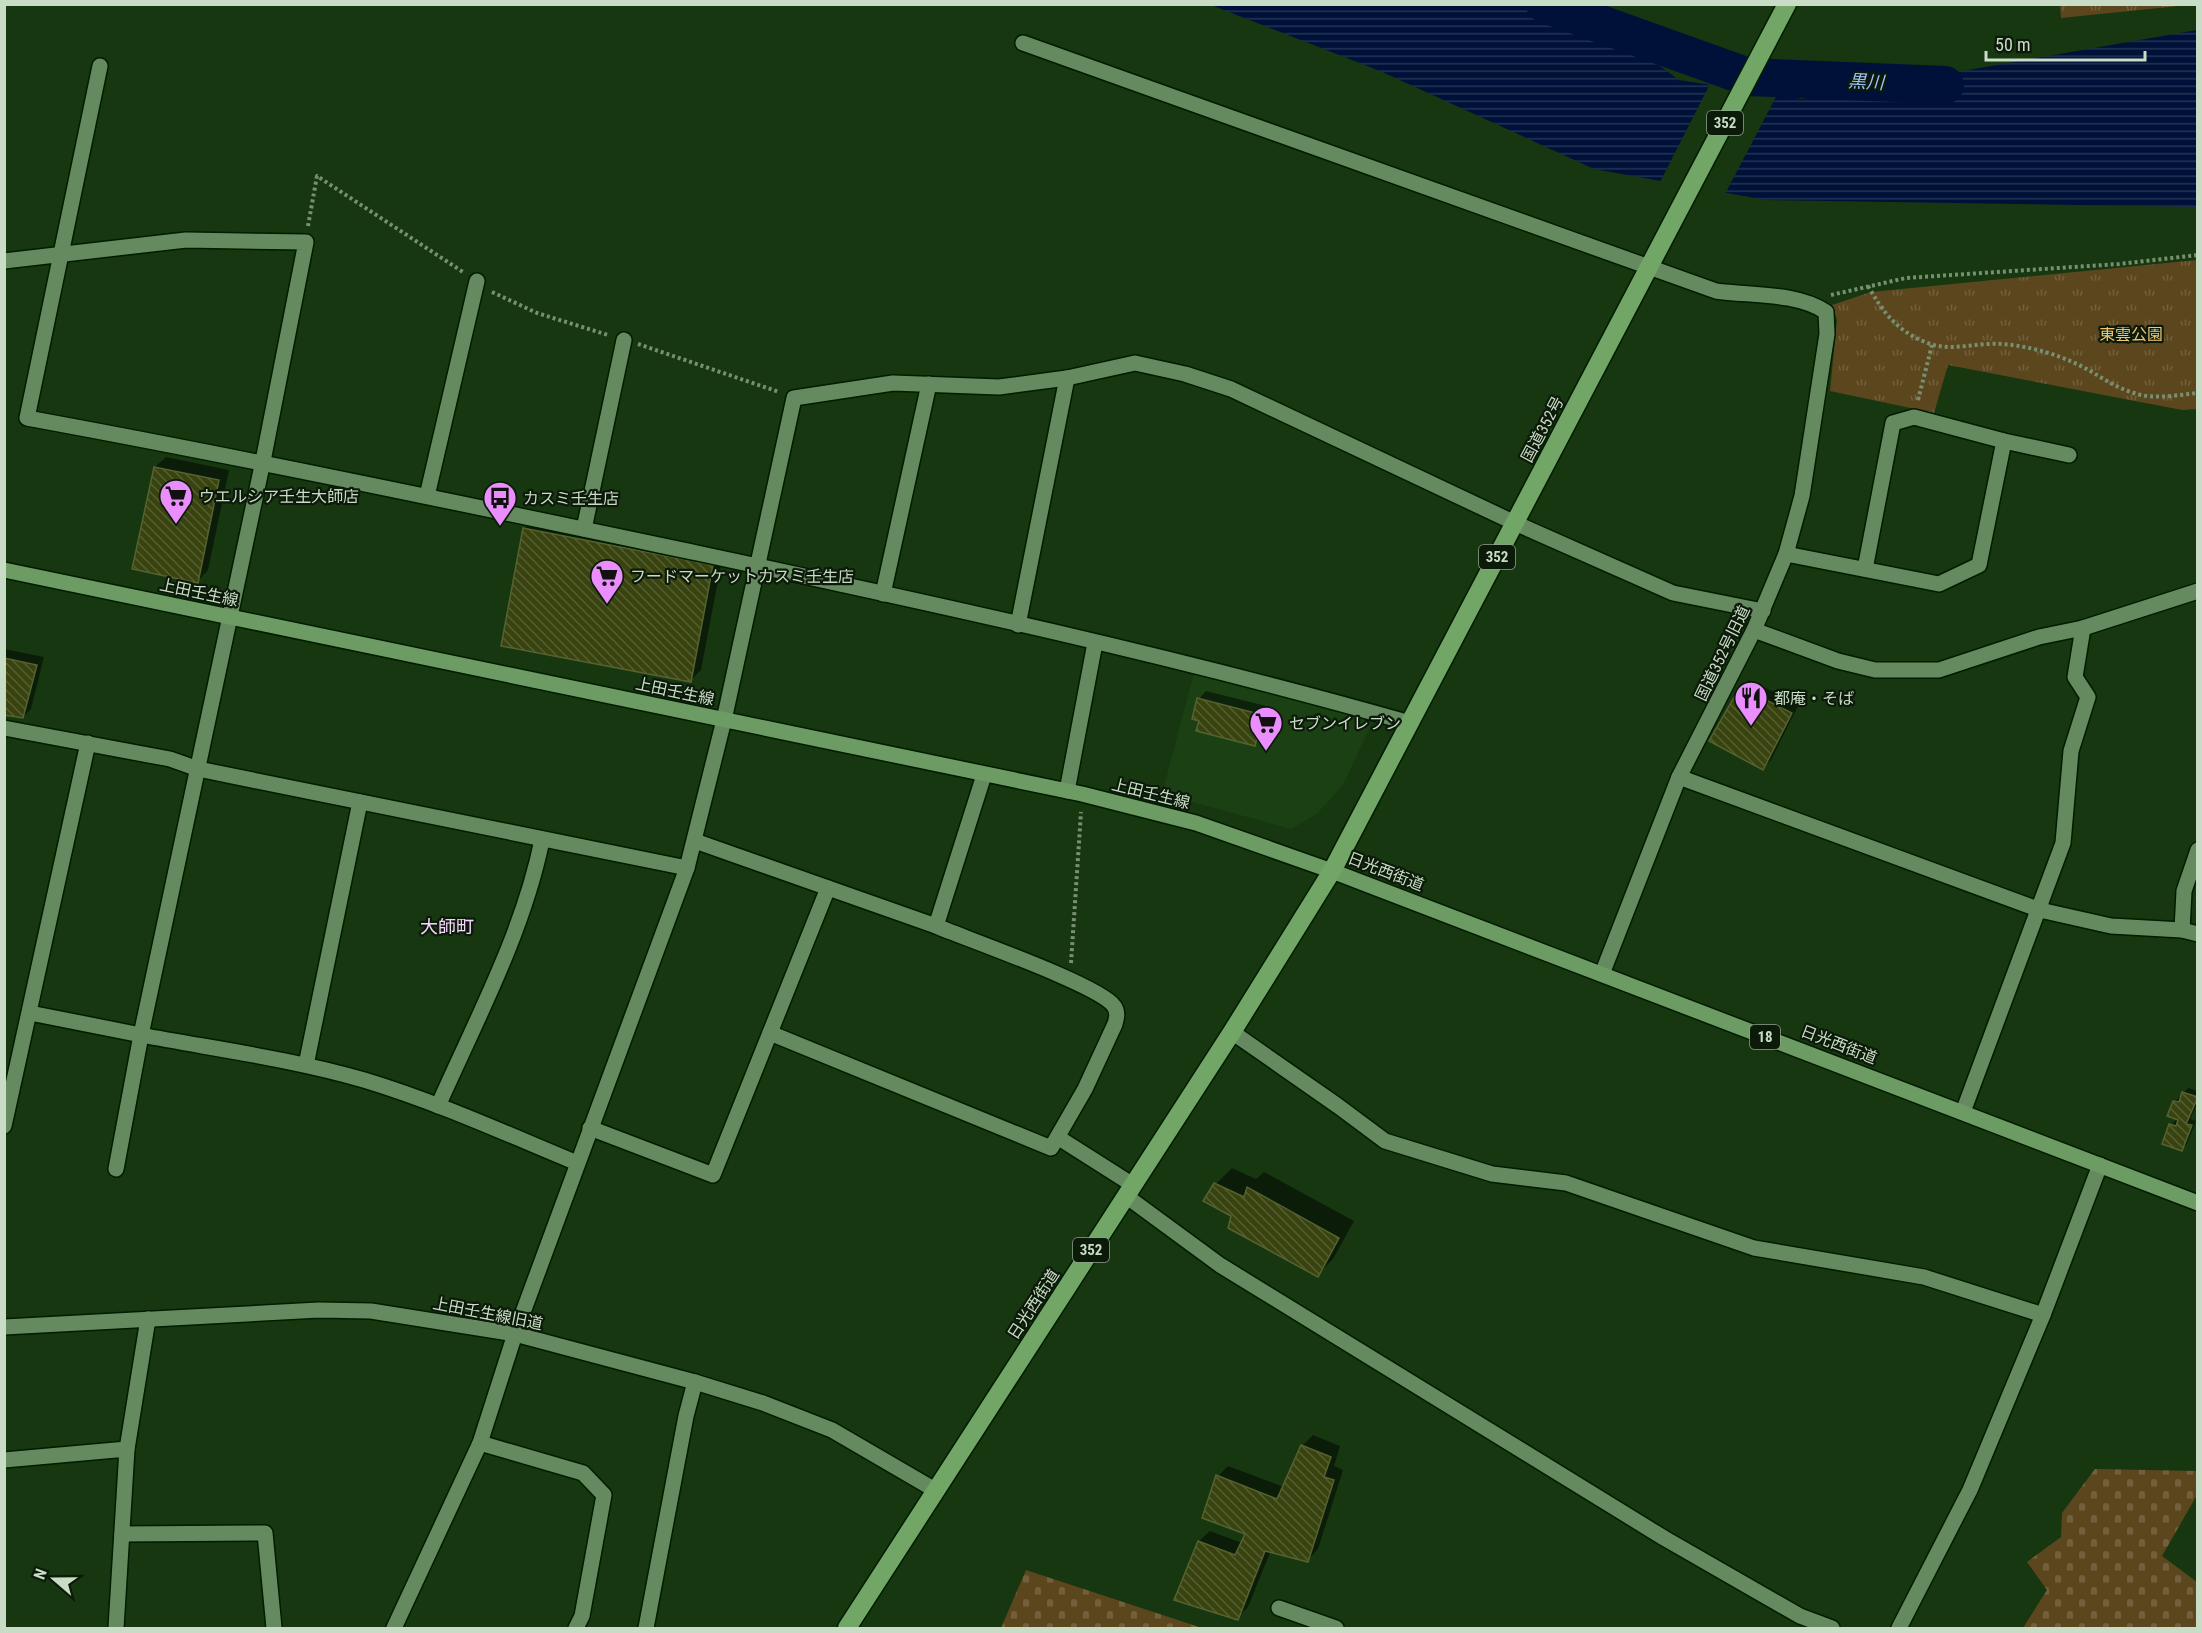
<svg xmlns="http://www.w3.org/2000/svg" width="2202" height="1633" font-family="'Roboto Condensed','Noto Sans JP',sans-serif">
<defs>
<pattern id="cemetery-stones" width="16" height="16" patternUnits="userSpaceOnUse" patternTransform="scale(1.5)"><rect width="16" height="16" fill="#5c461e"/><path d="M2 7V4a2 2 0 0 1 4 0v3zM10 15v-3a2 2 0 0 1 4 0v3z" fill="#72603d"/></pattern>
<pattern id="park-tufts" width="24" height="20" patternUnits="userSpaceOnUse" patternTransform="scale(1.5)"><rect width="24" height="20" fill="#5c461e"/><path d="M3 7l-1-3M5 7V3M7 7l1-3M15 17l-1-3M17 17v-4M19 17l1-3" fill="none" stroke="#72603d"/></pattern>
<pattern id="water-rules" width="6" height="5" patternUnits="userSpaceOnUse" patternTransform="scale(1.5)"><rect width="6" height="5" fill="#001139"/><path d="M0 2.5h6" fill="none" stroke="#243354"/></pattern>
<pattern id="building-back-hatch" width="6" height="6" patternUnits="userSpaceOnUse" patternTransform="scale(1.5)"><rect width="6" height="6" fill="#394310"/><path d="M-1 5l2 2M0 0l6 6M5-1l2 2" fill="none" stroke="#545e31"/></pattern>
</defs>
<rect width="100%" height="100%" fill="#163710"/>
<path fill="#1a4013" d="M1194,673l180,46 -31,66 -26,29 -26,15 -129,-35z"/>
<g fill="url(#cemetery-stones)">
<path d="M2095,1469l102,2v24l-35,61 35,26v46h-174l24,-38 -20,-28 34,-25 1,-24z"/>
<path d="M1026,1570l176,58h-201z"/>
</g>
<g fill="url(#park-tufts)">
<path d="M2060,4h128v1l-127,13z"/>
<path d="M2197,260v149l-15,1 -234,-45 -14,48 -104,-22 7,-71 -5,-15 39,-13z"/>
</g>
<path fill="url(#water-rules)" d="M1211,5h367l101,75 123,19 395,-69v177l-431,-7 -172,-31 -214,-98z"/>
<path fill="#163710" d="M1711,82l67,11 -54,103 -65,-12z"/>
<g fill="#0007">
<path d="M166,457l63,13 -21,100 -10,11 -64,-13 21,-101z"/>
<path d="M535,518l188,36 -22,116 -11,11 -166,-152z"/>
<path d="M4,649l40,8 -13,52 -8,8 -19,-4z"/>
<path d="M1749,680l50,24 -28,56 -8,8 -22,-80z"/>
<path d="M1206,691l64,16 -8,30 -8,8 -53,-25 -2,-21z"/>
<path d="M2188,1088l10,3v11l-8,17 6,2 -9,23 -5,5 -11,-24 7,-7 -3,-16z"/>
<path d="M1232,1168l24,11 8,-7 90,49 -21,38 -16,16 -84,-59 -17,-32z"/>
<path d="M1313,1435l27,11 -6,20 9,4 -25,79 -10,11 -37,-10 -23,57 -11,11 -61,-19 23,-58 11,-10 32,12 5,-10 -29,-57 10,-10 56,21 18,-41z"/>
</g>
<g fill="none" stroke-linecap="round" stroke-linejoin="round">
<path stroke="#001139" stroke-width="38" d="M1545,4l203,73 197,8"/>
</g>
<g fill="url(#building-back-hatch)" stroke="#566230" stroke-width="1.5">
<path d="M154,467l65,13 -21,103 -66,-14z"/>
<path d="M523,528l190,37 -22,117 -190,-36z"/>
<path d="M4,658l33,7 -14,53 -19,-3z"/>
<path d="M1740,687l52,26 -29,57 -54,-29z"/>
<path d="M1197,698l66,17 -8,31 -59,-15 3,-10 -7,-2z"/>
<path d="M2182,1092l16,5 -12,27 6,1 -10,26 -20,-7 7,-20 7,2 2,-6 -11,-4 6,-15 6,1z"/>
<path d="M1214,1183l30,14 3,-10 92,51 -21,39 -90,-49 3,-12 -28,-15z"/>
<path d="M1301,1445l30,12 -7,20 10,3 -26,82 -43,-11 -27,69 -64,-20 24,-59 37,14 10,-21 -43,-16 14,-43 61,24z"/>
</g>
<g fill="none" stroke-linecap="round" stroke-linejoin="round">
<g stroke="#001d00" stroke-width="18">
<g id="minor">
<path d="M1023,43l693,248c34,5 80,1 110,21l1,22 -25,162 -16,58 -32,76 -75,147 -77,197"/>
<path d="M100,66l-73,352c224,41 446,88 670,135 238,51 478,103 713,170"/>
<path d="M4,261l182,-21 120,2 -43,219 -122,574c74,14 151,24 223,45 73,22 143,54 213,83"/>
<path d="M427,496l50,-215"/>
<path d="M584,529l40,-189"/>
<path d="M1786,554l153,30 40,-19 25,-124"/>
<path d="M1865,569l28,-146 21,-6 90,24 65,14"/>
<path d="M883,594l46,-210"/>
<path d="M1018,625l49,-247"/>
<path d="M1754,630l84,31 37,9h64l100,-33 44,-9 115,-37"/>
<path d="M4,728l166,31 28,10 489,99"/>
<path d="M1679,777l361,133 71,16 71,4 16,4"/>
<path d="M1067,791l28,-148"/>
<path d="M695,841l241,85 48,-151"/>
<path d="M2182,930l2,-39 14,-41"/>
<path d="M30,1013l111,22 -25,134"/>
<path d="M1232,1032l106,74 47,35 107,33 74,9 188,65 170,29 119,38"/>
<path d="M770,1033l281,115 34,-59 30,-65c2,-7 3,-12 -1,-18 -15,-21 -147,-67 -178,-80"/>
<path d="M306,1065l54,-263"/>
<path d="M438,1106c38,-86 85,-173 104,-266"/>
<path d="M1963,1112l100,-269 8,-92 17,-54 -13,-20 8,-49"/>
<path d="M4,1126l84,-383"/>
<path d="M590,1128l123,47 115,-287"/>
<path d="M1059,1138l74,47"/>
<path d="M1126,1196l94,69 444,273 136,78 32,12"/>
<path d="M4,1327l315,-17 52,1 144,23 180,48 68,21 69,27 103,60"/>
<path d="M480,1443l103,30 21,22 -22,121 -6,12"/>
<path d="M127,1449l21,-130"/>
<path d="M4,1460l123,-11 -11,179"/>
<path d="M122,1534l143,-1 9,95"/>
<path d="M1279,1608l57,20"/>
<path d="M394,1628l86,-185 35,-109 172,-466 37,-148 70,-322 99,-15 106,4 68,-9 68,-15 50,11 46,15 284,134 158,70 90,18"/>
<path d="M646,1628l40,-212 9,-34"/>
<path d="M1899,1628l71,-138 73,-175 57,-150"/>
</g>
</g>
<g stroke="#001d00" stroke-width="18">
<path id="major" d="M4,570l1078,224 114,29 136,48 866,332"/>
</g>
<g stroke="#001d00" stroke-width="21">
<path id="highway" d="M847,1628l385,-596 100,-161 455,-867"/>
</g>
<g stroke="#779072" stroke-width="4" stroke-dasharray="3 3" stroke-linecap="butt">
<path d="M308,226l9,-50 146,96"/>
<path d="M1868,286c15,26 28,44 57,56 24,11 51,0 77,2 26,2 51,9 75,20 19,9 36,23 57,29 19,7 43,2 64,0"/>
<path d="M492,292l45,21 71,22"/>
<path d="M1831,295l75,-17 213,-14 79,-9"/>
<path d="M638,344l141,48"/>
<path d="M1918,400l14,-55"/>
<path d="M1071,963l10,-151"/>
</g>
<use href="#minor" stroke="#668a60" stroke-width="15"/>
<use href="#major" stroke="#6d9b64" stroke-width="15"/>
<use href="#highway" stroke="#71a667" stroke-width="18"/>
</g>
<defs>
<g id="supermarket-pin" transform="scale(1.725)"><path d="M0 17L-7.5 6A9.5 9.5 0 1 1 7.5 6Z" fill="#ea8dfd" stroke="#0c1a0a"/><path d="M-6-5.5h2.5l.6 2H6L4.5 2H-2.5L-4.4-4H-6ZM-1.5 3.2a1.3 1.3 0 1 0 .1 0ZM3 3.2a1.3 1.3 0 1 0 .1 0Z" fill="#111"/></g>
<g id="bus-pin" transform="scale(1.725)"><path d="M0 17L-7.5 6A9.5 9.5 0 1 1 7.5 6Z" fill="#ea8dfd" stroke="#0c1a0a"/><path d="M-5-6H5V4H4V6H2V4H-2V6H-4V4H-5ZM-3.5-4V0h7V-4ZM-3.5 1.2v1.5H-2V1.2ZM2 1.2v1.5H3.5V1.2Z" fill="#111"/></g>
<g id="restaurant-pin" transform="scale(1.725)"><path d="M0 17L-7.5 6A9.5 9.5 0 1 1 7.5 6Z" fill="#ea8dfd" stroke="#0c1a0a"/><path d="M-5-6h1v4h1v-4h1v4h1v-4h1v5L-1.5 .5V6h-2V.5L-5-1ZM5-6V6H3V1.5H1.5Q1.5-4 5-6Z" fill="#111"/></g>
</defs>
<g fill-rule="evenodd">
<use href="#supermarket-pin" x="176" y="496"/>
<use href="#bus-pin" x="500" y="498"/>
<use href="#supermarket-pin" x="607" y="576"/>
<use href="#restaurant-pin" x="1751" y="698"/>
<use href="#supermarket-pin" x="1266" y="723"/>
</g>
<g text-anchor="middle" stroke-width="4.5" stroke-linejoin="round" paint-order="stroke">
<g fill="#0c1a0a" stroke="#90a28d" stroke-width="1.5">
<rect x="1707" y="111" width="36" height="24" rx="4.5"/>
<rect x="1479" y="545" width="36" height="24" rx="4.5"/>
<rect x="1750" y="1025" width="30" height="24" rx="4.5"/>
<rect x="1073" y="1238" width="36" height="24" rx="4.5"/>
</g>
<g font-size="15" font-weight="bold" fill="#c9dcc5">
<text x="1725" y="128">352</text>
<text x="1497" y="562">352</text>
<text x="1765" y="1042">18</text>
<text x="1091" y="1255">352</text>
</g>
<g font-size="16" fill="#f1c474" stroke="#0c1a0a">
<text x="2131" y="340">東雲公園</text>
</g>
<g font-size="16" fill="#c9dcc5" stroke="#0c1a0a">
<text transform="translate(1542 429) rotate(-62)" y="6">国道352号</text>
<text transform="translate(199 592) rotate(12)" y="6">上田壬生線</text>
<text transform="translate(1722 653) rotate(-64)" y="6">国道352号旧道</text>
<text transform="translate(675 691) rotate(12)" y="6">上田壬生線</text>
<text transform="translate(1151 793) rotate(14)" y="6">上田壬生線</text>
<text transform="translate(1386 871) rotate(21)" y="6">日光西街道</text>
<text transform="translate(1839 1044) rotate(21)" y="6">日光西街道</text>
<text transform="translate(1033 1304) rotate(-57)" y="6">日光西街道</text>
<text transform="translate(488 1313) rotate(11)" y="6">上田壬生線旧道</text>
</g>
<g font-size="16" fill="#c9dcc5" stroke="#0c1a0a" text-anchor="start">
<text x="199" y="502">ウエルシア壬生大師店</text>
<text x="523" y="504">カスミ壬生店</text>
<text x="630" y="582">フードマーケットカスミ壬生店</text>
<text x="1774" y="704">都庵・そば</text>
<text x="1289" y="729">セブンイレブン</text>
</g>
<g font-size="18" font-style="italic" fill="#a1c3fc" stroke="#0c1a0a">
<text transform="translate(1866 82) rotate(3)" y="6">黒川</text>
</g>
<g font-size="18" fill="#f6d7fd" stroke="#0c1a0a">
<text x="447" y="933">大師町</text>
</g>
</g>
<rect width="2202" height="1633" fill="none" stroke="#c9dcc5" stroke-width="12"/>
<g transform="translate(54 1579) rotate(290)" stroke="#0c1a0a" stroke-width="4.5" paint-order="stroke">
<path d="M0-4.5L10 22L0 15L-10 22Z" fill="#c9dcc5"/>
<text y="-9" font-size="16" font-weight="bold" text-anchor="middle" fill="#c9dcc5">N</text>
</g>
<path d="M1986 51v9h159v-9" fill="none" stroke="#c9dcc5" stroke-width="3"/>
<text x="1995" y="51" font-size="18" fill="#c9dcc5" stroke="#0c1a0a" stroke-width="4.5" paint-order="stroke">50 m</text>
</svg>
